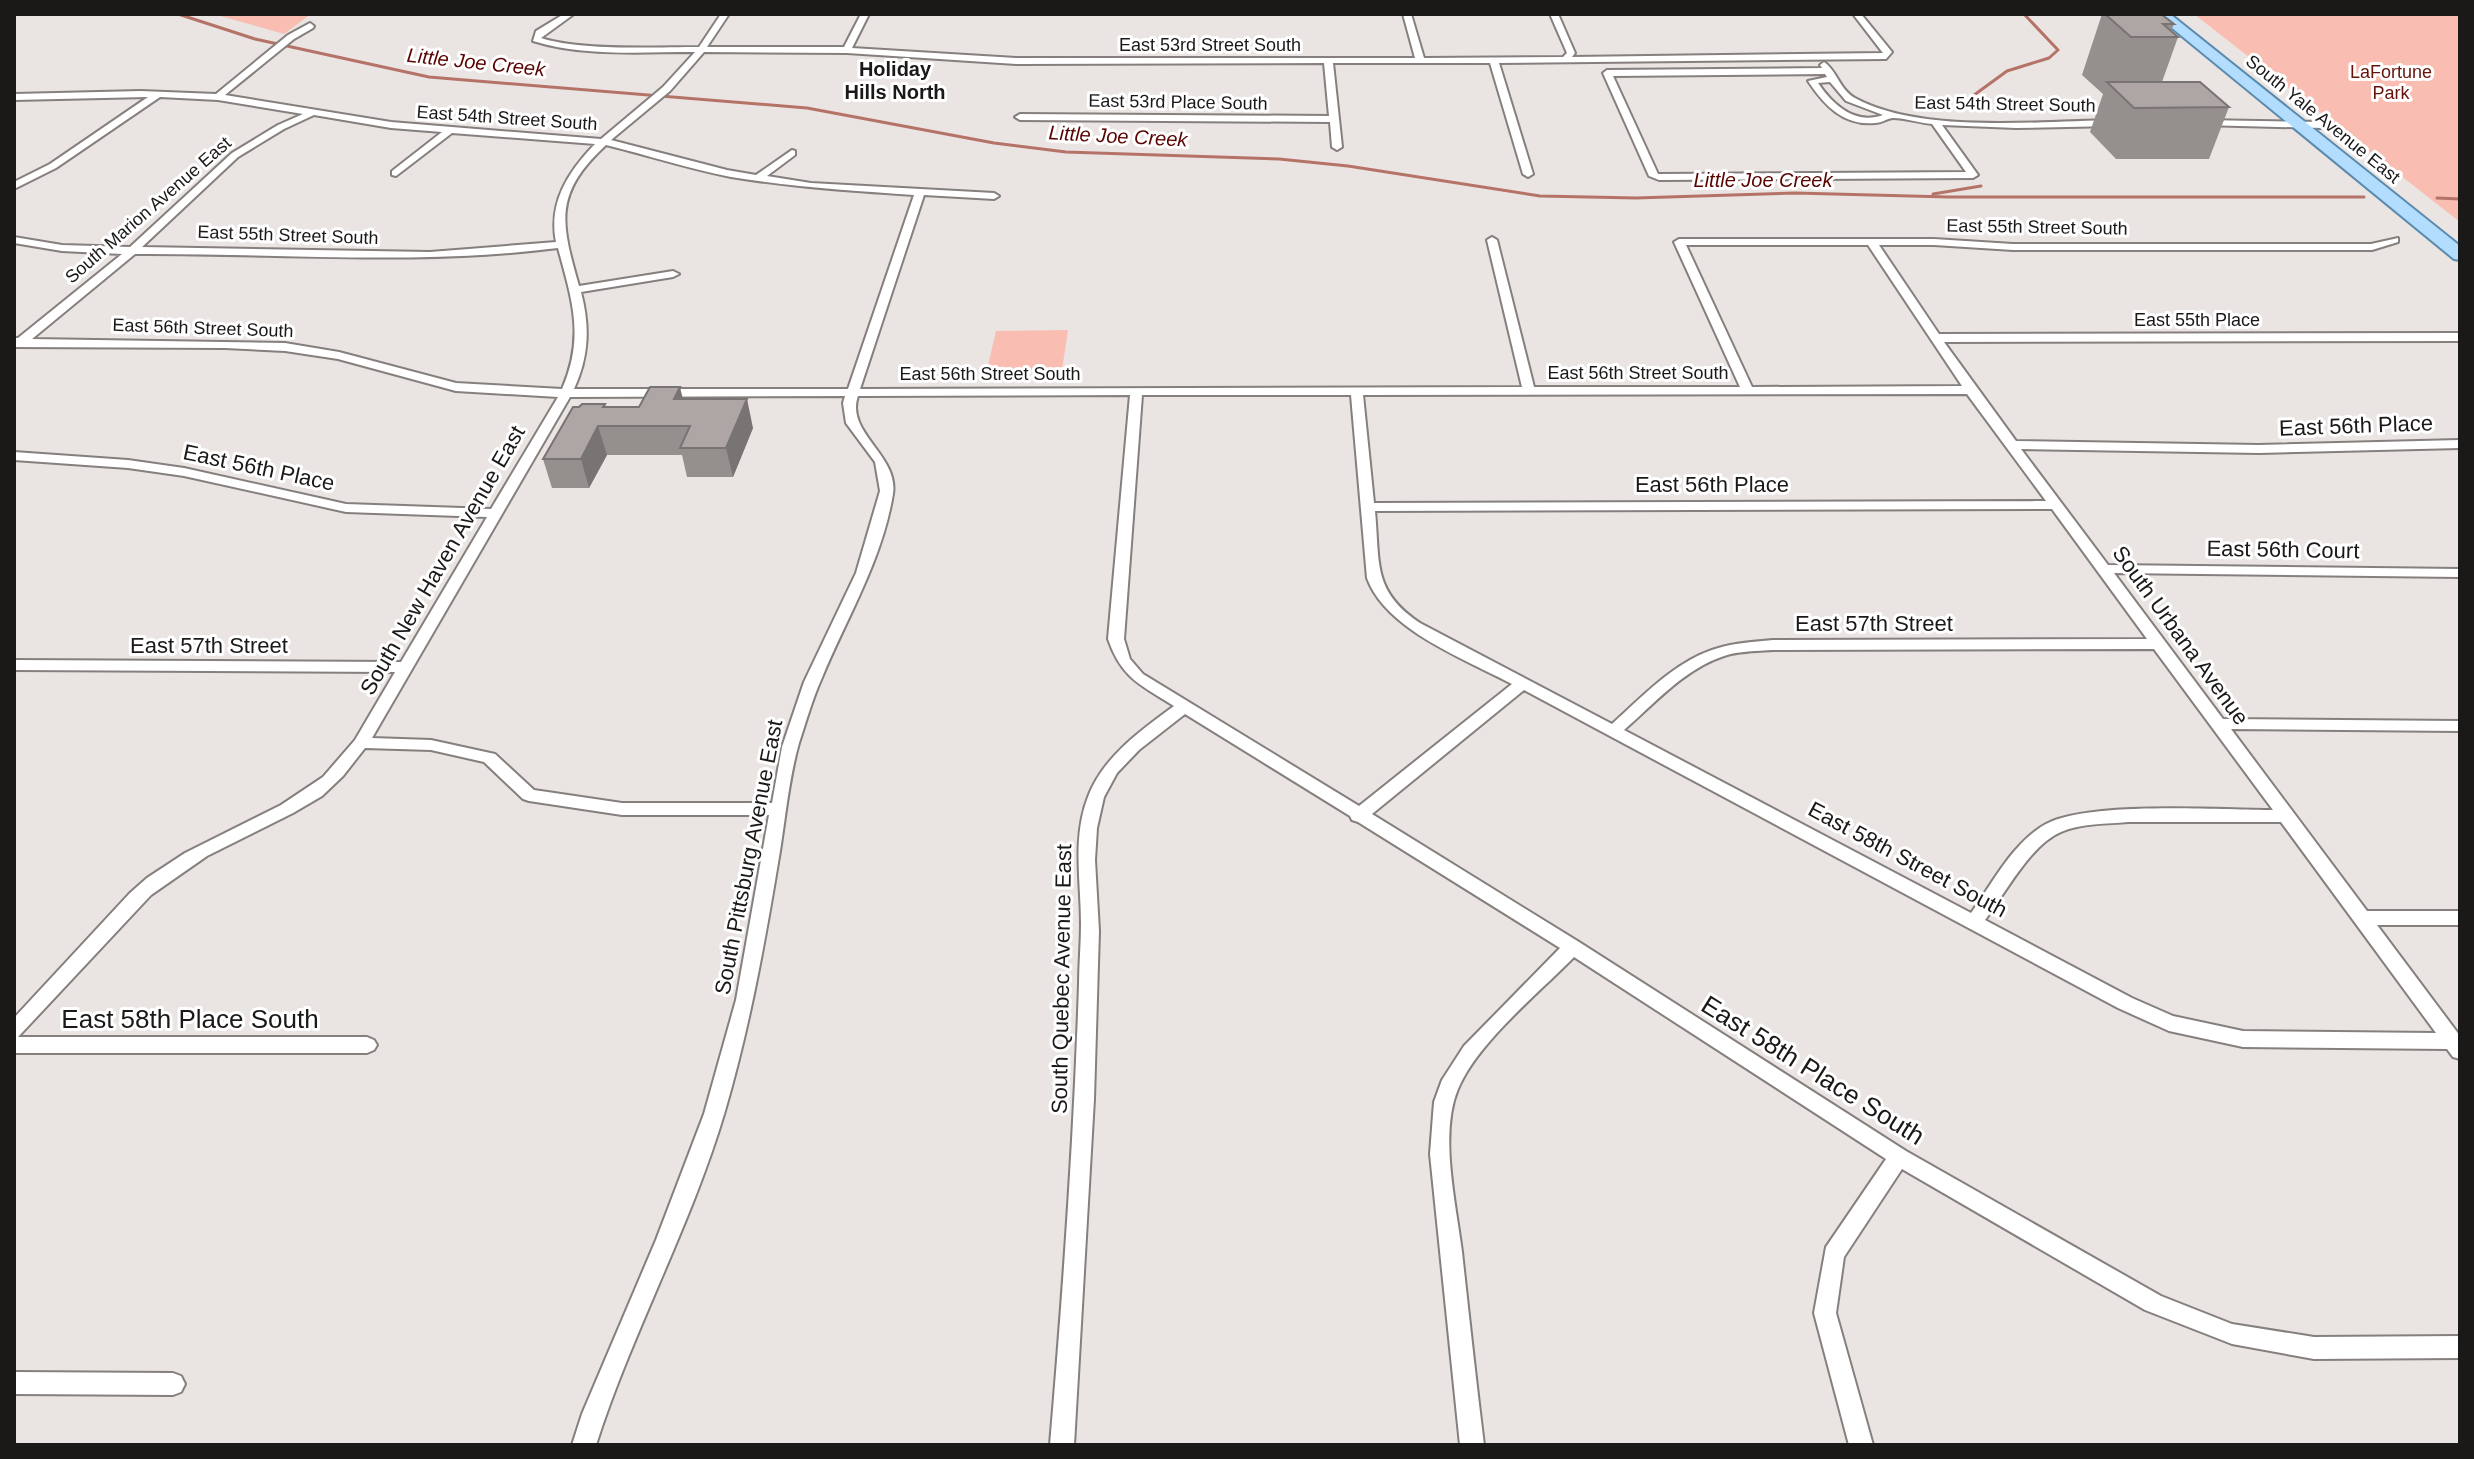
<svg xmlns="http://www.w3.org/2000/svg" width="2474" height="1459" font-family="Arial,sans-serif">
<rect width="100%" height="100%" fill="#eae4e2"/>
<g fill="#f9bdb2">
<path d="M213,14h98l-27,20z"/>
<path d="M2194,14h266v208z"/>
<path d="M1068,330l-6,40h-75l9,-39z"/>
</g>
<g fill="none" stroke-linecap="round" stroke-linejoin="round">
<g stroke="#b57368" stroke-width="3">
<path d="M178,14l77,25 174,38 378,31 187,35 72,9 213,7 69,7 192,30 96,2 159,-5 154,4h415"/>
<path d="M1959,106l48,-35 42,-13 9,-8 -34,-36"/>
<path d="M1933,194l48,-8"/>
<path d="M2437,198l23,1"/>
</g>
<g stroke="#857f7d" stroke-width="4">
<g id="minor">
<path d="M564,14h10l-33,24c41,13 113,9 158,9l22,-33h8l-22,33h137l17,-33h8l-17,34 164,10h399l-12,-44h8l13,44 139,-1 4,-4 -17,-39h8l17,39 -3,4 311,-4 -30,-39h8l31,38 -6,7 -387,4 34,111 -5,3 -5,-3 -33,-111h-157l9,84 -5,3 -5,-3 -2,-25 -310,-2 -5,-3 5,-3 309,2 -5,-53 -308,1 -169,-11 -143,-1 -34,39 -59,49 116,30 29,5 36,-25 3,1v4l-28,21 44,7 183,10 5,3 -5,3 -70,-4 -64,194 662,-2 -35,-147 5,-3 5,3 37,147h206l-66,-145 5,-3h255l79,5h358l27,-6v4l-26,8h-359l-79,-5h-55l60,89 521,-1v8l-516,1 72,99 243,4 201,-5v8l-201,5 -238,-4 87,116 352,4v8l-346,-4 109,146 237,2v10l-229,-2 136,182h93v14h-83l83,111v23l-7,-2 -6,-8 -204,-2 -74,-16 -51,-23 -594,-318 -152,124 207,128 327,209 255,145 71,28 82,13 146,-1v22l-146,1 -82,-15 -87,-34 -243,-141 -58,88 -8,56 37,132h-24l-35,-132 12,-66 60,-88 -312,-202c-35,36 -97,86 -116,132 -19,45 -2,115 4,163 7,64 14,129 22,193h-24l-30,-291 4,-52 8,-22 22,-34 96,-98 -202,-126 -6,-2 -2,-4 -165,-102 -46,36 -22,23 -13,24 -7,31 -2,32 4,71 -5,168 -20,346h-24c13,-153 24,-307 29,-461 0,-20 2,-40 2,-60 0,-42 -9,-86 7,-127 15,-40 52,-66 86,-91 -33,-21 -52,-27 -66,-67l22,-244 -272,1c-13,37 41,59 35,98 -11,67 -47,125 -72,186 -9,20 -15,42 -22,63 -11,38 -14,81 -21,120 -14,84 -29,166 -53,248 -34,115 -93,221 -129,334h-24l10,-31 74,-174 48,-126 32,-114 33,-185h-147l-93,-14 -6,-2 -39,-37 -53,-12 -66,-2 -22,28 -21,20 -29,17 -86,43 -56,39 -133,142h349l7,3 3,5 -3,5 -7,3h-353v-35l116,-125 17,-15 38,-25 96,-48 42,-28 32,-37 40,-68 -381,-2v-10l387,2 86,-145 -141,-5 -162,-36 -56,-8 -114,-8v-8l114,8 56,8 162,36 145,5 67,-112 -102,-6 -118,-32 -53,-8 -60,-3 -211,-1v-9h4l104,-84 -60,-3 -48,-8v-6l48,8 68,2 102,-94 46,-28 25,-11 -85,-14 -58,-3 -104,71 -42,21v-7l36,-18 98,-67 -134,3v-6l127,-3 75,3 72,-59 22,-12 4,3 -1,2 -19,11 -69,56 166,27 210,17 62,-52 32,-35c-52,0 -112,5 -162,-11l3,-10zM314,115l77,13 51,4 -50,39v4l4,1 56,-43 143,11c-26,27 -47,58 -39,98l-126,10 -288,-5 96,-90 46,-28zM606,145c41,10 83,24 125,32 61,10 121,14 183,18l-66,194h-274c15,-33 16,-62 7,-97l92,-15 6,-3 -6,-3 -94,15c-18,-63 -26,-92 27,-141zM1686,245h182l94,141 -210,1zM558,248c14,52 27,89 4,141l-106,-6 -117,-31 -54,-9 -253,-4 103,-85c141,-1 282,12 423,-6zM1967,394l79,107 -672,2 -11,-108zM1142,395h209l16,183c19,52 98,81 145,106l-153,122 -216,-132 -13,-15 -6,-20zM845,396l-2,7 3,20 29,39 5,29 -24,82 -52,109 -22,65 -10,56h-150l-88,-13 -39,-36 -64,-14 -59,-2 198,-341zM2052,509l95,130 -374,1c-21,2 -42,3 -61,10 -40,14 -70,47 -100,74l-192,-101c-48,-32 -40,-60 -45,-112zM2154,649l119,161c-54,0 -183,-9 -227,14 -33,18 -54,60 -75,89l-347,-183c30,-26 60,-61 100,-74 15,-5 33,-5 49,-6zM2128,822h153l155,211 -193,-2 -70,-15 -41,-18 -147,-78c20,-26 45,-75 76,-88 20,-9 46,-8 67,-10z"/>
<path d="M1824,62c13,9 16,28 31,36 66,36 185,23 260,22l5,3 -5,3 -99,2 -74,-3 36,50 -5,3 -314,2 -10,-4 -46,-103 4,-3 215,-2 -2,-3zM1825,74l2,3 -19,4c16,24 35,45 67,42 7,0 13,-5 18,-5 12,0 27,5 39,6l34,48 -308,2 -45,-98zM1830,82l16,19 37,14c-28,10 -50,-10 -65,-32z"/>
<path d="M2203,120l119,2 5,3 -5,3 -122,-3 -2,-2z"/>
<path d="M14,1372l159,1 8,3 4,8 -4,8 -8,3 -159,-1z"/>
</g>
</g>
<g stroke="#5b8aad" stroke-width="4">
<path id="primary" d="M2155,14h15l290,232v14l-6,-1z"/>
</g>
<use href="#minor" fill="#fff" fill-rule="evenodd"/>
<use href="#primary" fill="#b2ddfe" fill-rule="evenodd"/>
</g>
<g fill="#958f8e">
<path d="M2102,14h59l13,10 -3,7 7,6 -16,45 67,25 -20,52h-93l-26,-27 13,-38 -21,-19z"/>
<path d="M683,399l70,29 -20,49h-46l-5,-22h-75l-18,33h-37l-9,-29 36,-52 26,-3 1,3h33z"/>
</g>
<g fill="#797474">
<path d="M680,387l7,29 -13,-17z"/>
<path d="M747,399l6,29 -20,49 -7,-29z"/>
<path d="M598,426l9,29 -18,33 -8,-29z"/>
</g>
<g fill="#ada6a5" stroke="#797474" stroke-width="2">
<path d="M2105,14h56l13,10h-11l15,13h-47z"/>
<path d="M2107,82h93l29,25 -95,1z"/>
<path d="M650,387h30l-6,12h73l-21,49h-46l10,-22h-92l-17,33h-38l30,-52h6l3,-3h23l-2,3h36z"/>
</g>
<g text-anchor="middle" stroke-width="6" stroke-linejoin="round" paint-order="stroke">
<g font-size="18" fill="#1b1818" stroke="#fff">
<text x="1210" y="51">East 53rd Street South</text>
<text transform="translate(1178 102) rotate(1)" y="6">East 53rd Place South</text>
<text transform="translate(2005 104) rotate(1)" y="6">East 54th Street South</text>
<text transform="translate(507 118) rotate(4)" y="6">East 54th Street South</text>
<text transform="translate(2323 119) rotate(39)" y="6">South Yale Avenue East</text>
<text transform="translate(148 210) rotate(-41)" y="6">South Marion Avenue East</text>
<text transform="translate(2037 227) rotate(1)" y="6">East 55th Street South</text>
<text transform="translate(288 235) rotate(2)" y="6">East 55th Street South</text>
<text x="2197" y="326">East 55th Place</text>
<text transform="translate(203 328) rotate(2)" y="6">East 56th Street South</text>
<text x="1638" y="379">East 56th Street South</text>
<text x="990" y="380">East 56th Street South</text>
</g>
<g font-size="18" fill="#65130a" stroke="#fff">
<text x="2391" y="78">LaFortune<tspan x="2391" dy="21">Park</tspan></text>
</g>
<g font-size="20" font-style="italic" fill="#580400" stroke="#fff">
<text transform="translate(476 62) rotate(6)" y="7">Little Joe Creek</text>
<text transform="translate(1118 136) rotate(3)" y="7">Little Joe Creek</text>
<text x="1763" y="187">Little Joe Creek</text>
</g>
<g font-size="20" font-weight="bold" fill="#1b1818" stroke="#fff">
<text x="895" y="76">Holiday<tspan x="895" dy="23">Hills North</tspan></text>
</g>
<g font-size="22" fill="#1b1818" stroke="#fff">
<text transform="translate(2356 425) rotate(-2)" y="8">East 56th Place</text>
<text transform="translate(259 467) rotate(12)" y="8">East 56th Place</text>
<text x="1712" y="492">East 56th Place</text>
<text transform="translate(2283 549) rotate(1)" y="8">East 56th Court</text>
<text transform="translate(442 560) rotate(-60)" y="8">South New Haven Avenue East</text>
<text x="1874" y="631">East 57th Street</text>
<text transform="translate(2181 635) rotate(54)" y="8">South Urbana Avenue</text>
<text x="209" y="653">East 57th Street</text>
<text transform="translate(748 857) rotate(-79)" y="8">South Pittsburg Avenue East</text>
<text transform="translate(1908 859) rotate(28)" y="8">East 58th Street South</text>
<text transform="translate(1061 979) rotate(-89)" y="8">South Quebec Avenue East</text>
</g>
<g font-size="26" fill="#1b1818" stroke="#fff">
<text x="190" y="1028">East 58th Place South</text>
<text transform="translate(1813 1070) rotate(32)" y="9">East 58th Place South</text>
</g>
</g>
<rect width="2474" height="1459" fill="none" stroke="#1b1818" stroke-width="32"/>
</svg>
